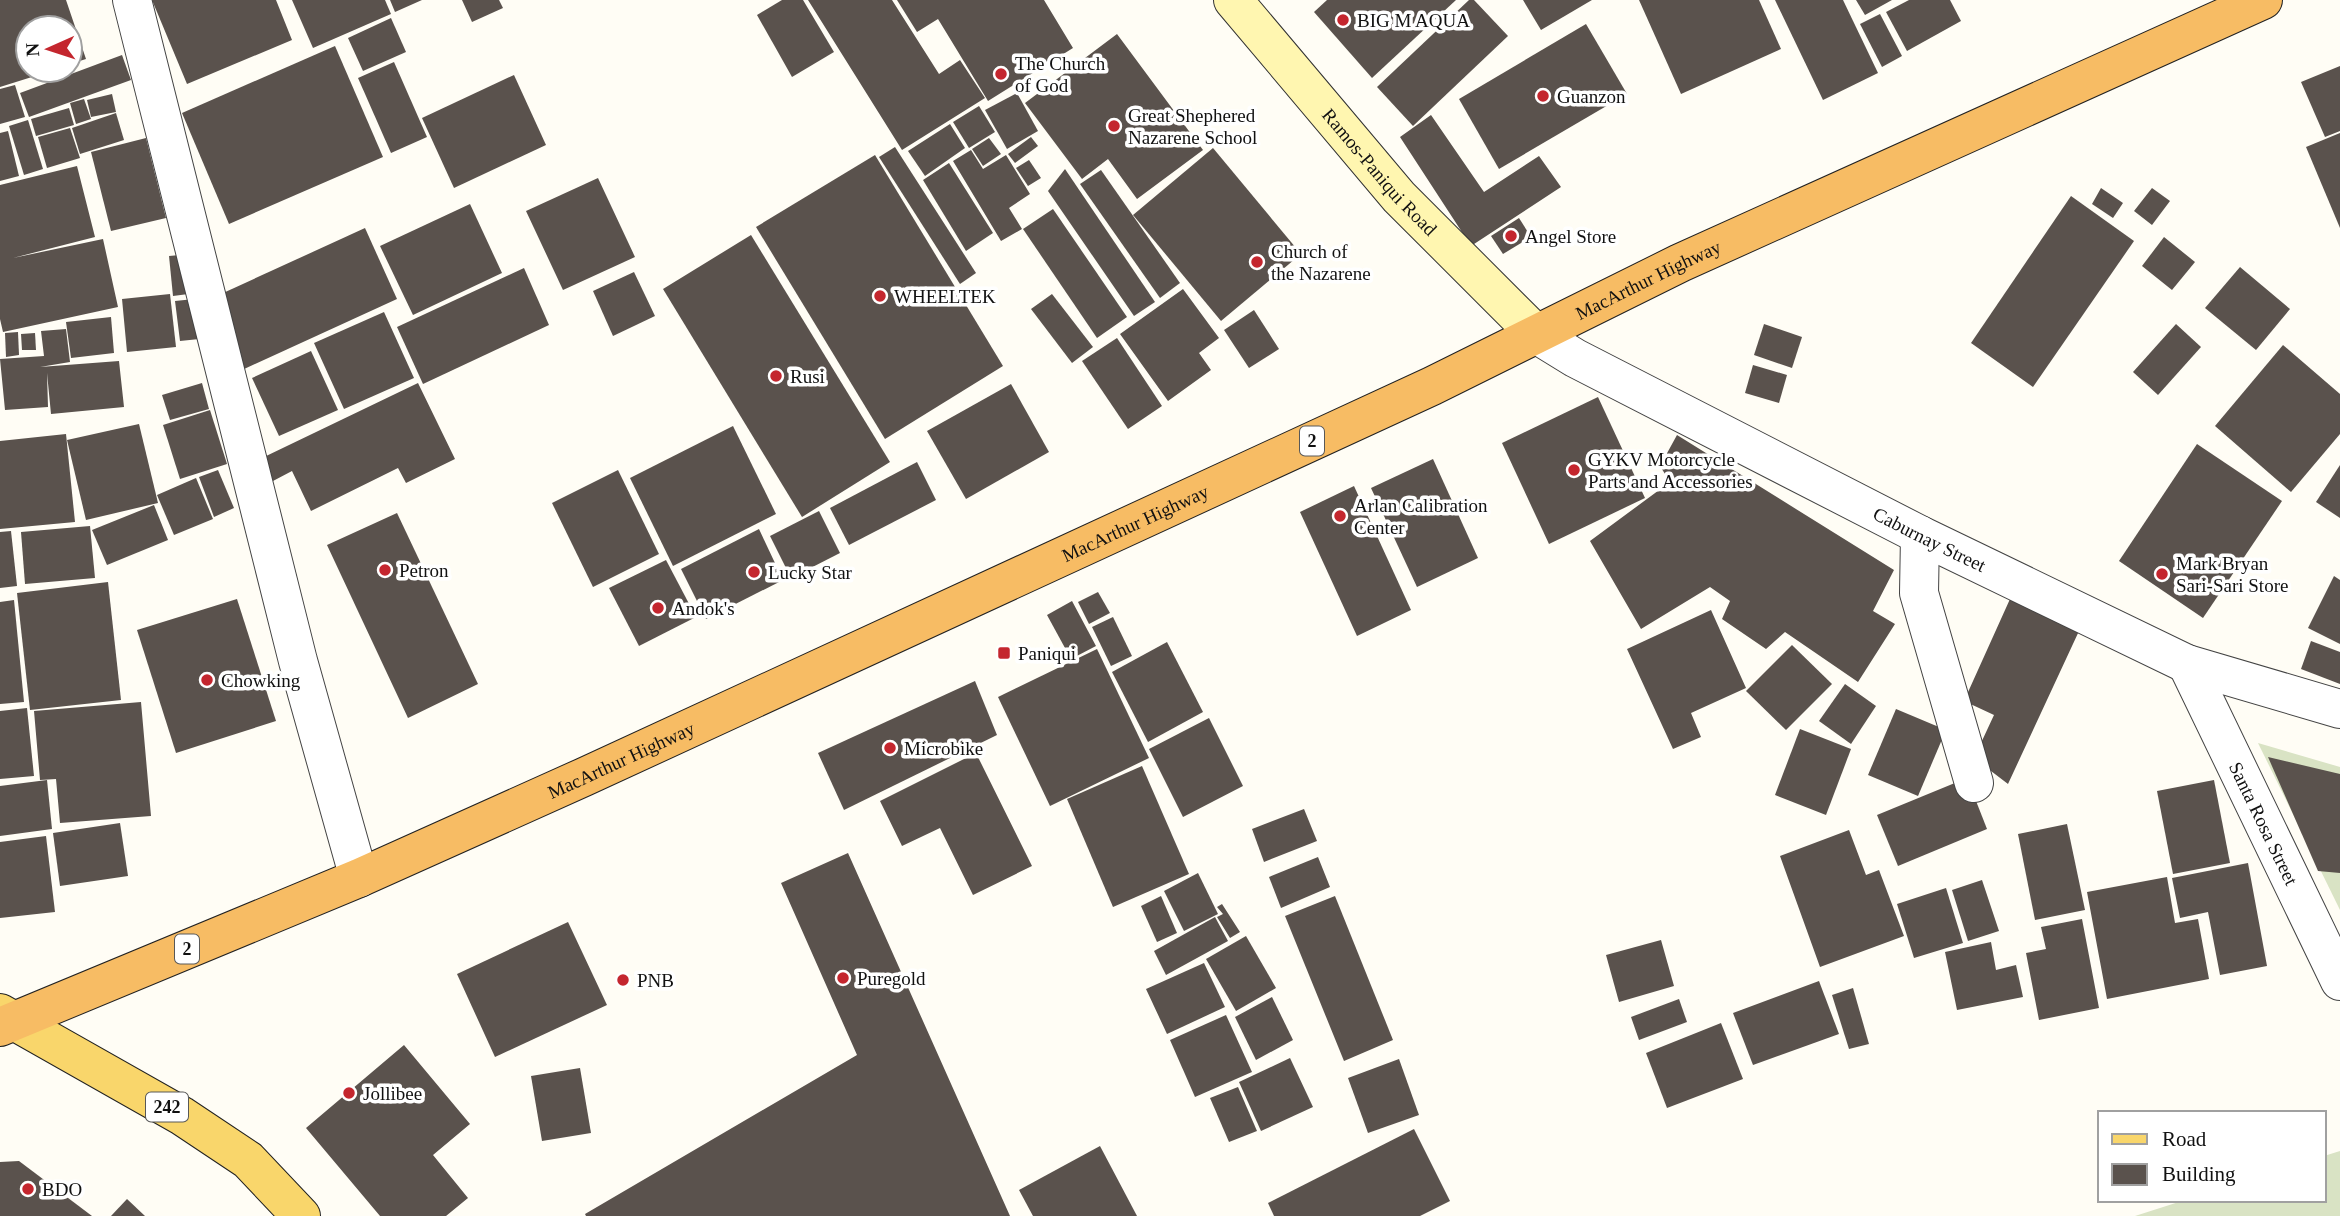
<svg xmlns="http://www.w3.org/2000/svg" width="2340" height="1216" font-family="Georgia,serif">
<rect width="100%" height="100%" fill="#fffdf5"/>
<g fill="#d9e3c4">
<path d="M2258,743l82,24v143z"/>
<path d="M2340,1151v65h-205l50,-16h139v-44z"/>
</g>
<g fill="#5a524d">
<path d="M0,0h66l20,59 -16,5v-36h-42v42l23,1 -51,16z"/>
<path d="M152,0h124l16,40 -105,44z"/>
<path d="M292,0h93l6,14 -78,34z"/>
<path d="M390,0h32l-27,12z"/>
<path d="M462,0h37l4,8 -31,14z"/>
<path d="M782,0h21l31,52 -42,25 -35,-62z"/>
<path d="M808,0h84l47,74 21,-14 25,38 -83,52z"/>
<path d="M897,0h147l29,48 -85,53 -50,-82 -21,13z"/>
<path d="M1327,0h129l-84,78 -58,-66z"/>
<path d="M1469,0h5l34,36 -95,90 -36,-39z"/>
<path d="M1523,0h69l-51,30z"/>
<path d="M1639,0h120l22,49 -100,45z"/>
<path d="M1775,0h68l35,73 -55,27z"/>
<path d="M1856,0h36l-27,15z"/>
<path d="M1909,0h41l11,21 -54,30 -21,-39z"/>
<path d="M1880,14l22,42 -20,11 -22,-43z"/>
<path d="M391,18l15,34 -43,19 -15,-33z"/>
<path d="M1586,24l41,70 -128,75 -40,-70z"/>
<path d="M1117,34l86,116 -66,49 -29,-40 -26,20 -57,-76z"/>
<path d="M335,46l48,111 -154,67 -47,-111z"/>
<path d="M122,55l9,25 -102,37 -9,-24z"/>
<path d="M394,62l33,75 -36,16 -33,-75z"/>
<path d="M2340,66v65l-15,6 -24,-55z"/>
<path d="M514,75l32,70 -92,43 -32,-70z"/>
<path d="M15,85l10,32 -25,7v-35z"/>
<path d="M1017,93l21,38 -31,18 -22,-39z"/>
<path d="M112,94l4,18 -25,5 -4,-17z"/>
<path d="M84,99l7,20 -15,5 -6,-21z"/>
<path d="M979,106l16,26 -26,16 -16,-26z"/>
<path d="M69,108l5,17 -38,11 -5,-17z"/>
<path d="M116,113l8,27 -44,14 -8,-26z"/>
<path d="M1431,115l53,77 55,-36 22,31 -90,59 -71,-109z"/>
<path d="M28,120l15,49 -19,6 -15,-49z"/>
<path d="M950,124l15,24 -40,28 -17,-25z"/>
<path d="M70,128l10,30 -33,10 -9,-31z"/>
<path d="M8,131l11,45 -19,5v-48z"/>
<path d="M2340,133v95l-34,-81z"/>
<path d="M1031,137l7,9 -23,17 -7,-9z"/>
<path d="M146,138l20,80 -55,13 -20,-79z"/>
<path d="M989,138l12,16 -18,12 -11,-17z"/>
<path d="M895,147l81,126 -16,11 -81,-127z"/>
<path d="M1213,148l88,106 -80,67 -88,-106z"/>
<path d="M971,150l12,19 23,-14 24,39 -21,14 13,21 -21,12 -48,-80z"/>
<path d="M875,155l128,211 -118,73 -129,-212z"/>
<path d="M1029,160l12,18 -13,8 -12,-18z"/>
<path d="M949,163l44,70 -27,18 -43,-71z"/>
<path d="M77,166l18,71 -82,21 90,-19 15,68 -115,25 -3,-13v-134z"/>
<path d="M1065,169l90,133 -21,14 -86,-125z"/>
<path d="M1101,170l79,113 -20,15 -80,-114z"/>
<path d="M598,178l37,79 -72,33 -37,-79z"/>
<path d="M2101,188l22,15 -10,15 -21,-14z"/>
<path d="M2152,188l18,13 -18,24 -18,-14z"/>
<path d="M2071,196l63,45 -101,146 -62,-44z"/>
<path d="M470,204l32,69 -89,42 -33,-69z"/>
<path d="M1053,209l74,108 -30,21 -74,-109z"/>
<path d="M1519,218l12,19 -28,17 -12,-18z"/>
<path d="M365,228l32,71 -155,71 -32,-71z"/>
<path d="M751,235l139,227 -88,55 -139,-228z"/>
<path d="M2164,237l31,25 -23,28 -30,-24z"/>
<path d="M191,254l5,39 -23,3 -4,-40z"/>
<path d="M2240,267l50,42 -34,41 -51,-42z"/>
<path d="M524,268l25,57 -126,59 -26,-57z"/>
<path d="M634,272l21,44 -42,20 -20,-45z"/>
<path d="M1183,289l36,49 -20,15 12,17 -43,31 -48,-67z"/>
<path d="M170,294l6,53 -49,5 -5,-53z"/>
<path d="M1052,294l41,53 -21,16 -41,-54z"/>
<path d="M204,298l5,40 -29,3 -5,-40z"/>
<path d="M1254,310l25,39 -30,19 -25,-38z"/>
<path d="M384,312l30,66 -70,31 -30,-66z"/>
<path d="M111,317l3,36 -43,5 -5,-36z"/>
<path d="M1764,324l38,13 -10,31 -38,-13z"/>
<path d="M2176,324l25,23 -43,48 -25,-23z"/>
<path d="M66,329l4,33 -30,5 79,-6 5,46 -73,7 -4,-41 1,34 -43,3 -5,-51 44,-3 -3,-25z"/>
<path d="M18,332l1,23 -13,2 -1,-24z"/>
<path d="M35,333l1,17h-14l-1,-16z"/>
<path d="M1117,338l45,68 -34,23 -46,-68z"/>
<path d="M2283,345l57,49v40l-49,58 -76,-66z"/>
<path d="M311,351l27,59 -59,26 -27,-58z"/>
<path d="M1753,365l34,10 -8,28 -34,-10z"/>
<path d="M202,383l7,26 -39,11 -8,-25z"/>
<path d="M418,383l37,76 -49,24 -8,-15 -87,43 -19,-40 -19,10 -11,-23z"/>
<path d="M1011,384l38,68 -83,47 -39,-68z"/>
<path d="M1598,397l47,101 -96,46 -47,-101z"/>
<path d="M210,410l17,54 -47,15 -17,-54z"/>
<path d="M139,424l19,79 -72,17 -19,-80z"/>
<path d="M733,426l43,88 -103,52 -43,-88z"/>
<path d="M66,434l9,88 -75,7v-88z"/>
<path d="M1677,435l217,135 -21,41 22,13 -37,58 -73,-50 -19,17 -44,-30 8,-18 -20,-14 -69,42 -51,-88 80,-59 -10,-16z"/>
<path d="M2197,444l85,57 -79,117 -84,-57z"/>
<path d="M1433,459l45,99 -61,29 -46,-99z"/>
<path d="M917,462l19,38 -87,45 -19,-37z"/>
<path d="M2340,465v53l-24,-16z"/>
<path d="M218,470l16,38 -20,9 -15,-40z"/>
<path d="M618,470l41,84 -66,33 -41,-84z"/>
<path d="M196,478l17,41 -39,16 -17,-40z"/>
<path d="M1354,486l57,124 -54,26 -57,-124z"/>
<path d="M154,505l14,35 -61,25 -15,-35z"/>
<path d="M819,511l21,42 -49,25 -21,-42z"/>
<path d="M397,513l81,171 -70,34 -81,-173z"/>
<path d="M90,526l5,52 -70,6 -4,-52z"/>
<path d="M759,529l24,51 -77,39 -25,-50z"/>
<path d="M11,531l6,55 -17,2v-56z"/>
<path d="M666,560l30,57 -57,29 -30,-58z"/>
<path d="M2334,576l6,4v64l-32,-16z"/>
<path d="M108,582l13,118 -91,10 -13,-117z"/>
<path d="M1098,592l12,21 -21,11 -11,-22z"/>
<path d="M237,599l39,122 -100,32 -39,-123z"/>
<path d="M2010,599l69,32 -71,153 -34,-26 20,-43 -30,-14z"/>
<path d="M14,600l10,102 -24,2v-102z"/>
<path d="M1072,601l24,45 -25,13 -24,-44z"/>
<path d="M1711,610l35,78 -55,25 10,24 -28,12 -46,-100z"/>
<path d="M1113,617l19,39 -21,10 -19,-39z"/>
<path d="M2311,641l29,11v32l-39,-15z"/>
<path d="M1167,642l36,70 -55,30 -36,-70z"/>
<path d="M1792,645l40,39 -46,46 -40,-39z"/>
<path d="M1097,649l52,109 -99,48 -52,-109z"/>
<path d="M975,681l22,54 -153,75 -26,-57z"/>
<path d="M1845,684l31,22 -25,38 -32,-23z"/>
<path d="M141,702l10,114 -91,7 -4,-44 -16,1 -6,-69z"/>
<path d="M27,708l7,68 -34,3v-68z"/>
<path d="M1896,709l50,21 -28,66 -50,-21z"/>
<path d="M1209,718l34,68 -60,31 -34,-68z"/>
<path d="M1800,729l51,20 -25,66 -51,-20z"/>
<path d="M976,753l56,113 -59,29 -33,-67 -38,18 -22,-45z"/>
<path d="M2268,757l72,17v99l-22,-2z"/>
<path d="M1142,766l47,108 -76,33 -46,-108z"/>
<path d="M1967,778l20,51 -89,37 -21,-51z"/>
<path d="M47,780l5,49 -52,7v-50z"/>
<path d="M2214,780l16,83 -57,11 -16,-83z"/>
<path d="M1304,809l13,32 -53,21 -12,-33z"/>
<path d="M120,823l8,53 -68,10 -7,-53z"/>
<path d="M2067,824l18,86 -50,10 -17,-86z"/>
<path d="M1849,830l17,45 13,-5 25,66 -84,31 -40,-111z"/>
<path d="M46,836l9,76 -55,6v-76z"/>
<path d="M848,853l162,363h-424l-1,-2 272,-159 -76,-172z"/>
<path d="M1318,857l12,30 -49,21 -12,-31z"/>
<path d="M2248,863l19,103 -47,9 -12,-63 -28,6 -8,-40z"/>
<path d="M1198,873l20,41 -34,17 -20,-40z"/>
<path d="M2167,877l8,46 23,-4 11,60 -102,20 -20,-107z"/>
<path d="M1982,880l17,51 -31,10 -16,-51z"/>
<path d="M1946,888l17,55 -49,15 -17,-54z"/>
<path d="M1161,896l16,37 -20,9 -16,-36z"/>
<path d="M1335,896l58,144 -49,21 -59,-145z"/>
<path d="M1222,904l18,28 -10,6 -13,-21 6,-3 -6,-7z"/>
<path d="M1215,917l13,24 -62,34 -12,-24z"/>
<path d="M2082,919l17,89 -60,12 -13,-67 20,-4 -5,-22z"/>
<path d="M568,922l39,83 -112,52 -38,-83z"/>
<path d="M1246,936l30,52 -40,23 -30,-52z"/>
<path d="M1661,940l13,46 -55,16 -13,-47z"/>
<path d="M1991,942l5,28 20,-5 7,32 -66,13 -12,-58z"/>
<path d="M1204,963l21,44 -58,27 -21,-45z"/>
<path d="M1819,981l20,53 -86,31 -20,-52z"/>
<path d="M1853,988l16,56 -20,5 -17,-54z"/>
<path d="M1272,997l21,43 -37,20 -21,-43z"/>
<path d="M1679,999l8,23 -48,18 -8,-23z"/>
<path d="M1226,1015l26,57 -57,25 -25,-57z"/>
<path d="M1721,1023l22,56 -76,29 -21,-55z"/>
<path d="M404,1045l66,79 -37,31 35,43 -22,18h-66l-74,-88z"/>
<path d="M1290,1058l23,49 -52,24 -22,-49z"/>
<path d="M1399,1059l20,56 -51,18 -20,-55z"/>
<path d="M580,1068l11,65 -49,8 -11,-65z"/>
<path d="M1238,1087l19,44 -28,11 -19,-44z"/>
<path d="M1414,1129l36,72 -30,15h-146l-6,-13z"/>
<path d="M1100,1146l37,70h-104l-14,-26z"/>
<path d="M19,1161l73,55h-92v-54z"/>
<path d="M127,1199l18,17h-34z"/>
</g>
<g fill="none" stroke-linecap="round" stroke-linejoin="round">
<g stroke="#444" stroke-width="40">
<g id="minor">
<path d="M132,0l166,661 61,217"/>
<path d="M1920,535l-1,58 55,190"/>
<path id="s1" d="M2187,664l153,317"/>
</g>
</g>
<g stroke="#444" stroke-width="40">
<g id="tertiary">
<path id="s2" d="M1536,334l39,24 345,177 267,129 153,45"/>
</g>
</g>
<g stroke="#333" stroke-width="40">
<g id="secondary">
<path id="s3" d="M1233,0l166,197 137,137"/>
</g>
</g>
<g stroke="#222" stroke-width="40">
<path id="primary" d="M0,1013l182,103 66,44 53,56"/>
</g>
<g stroke="#222" stroke-width="40">
<g id="trunk">
<path id="s4" d="M0,1027l359,-149 225,-101 848,-391 248,-123 583,-263"/>
</g>
</g>
<use href="#minor" stroke="#fff" stroke-width="38"/>
<use href="#tertiary" stroke="#fff" stroke-width="38"/>
<use href="#secondary" stroke="#fff6b0" stroke-width="38"/>
<use href="#primary" stroke="#f9d66b" stroke-width="38"/>
<use href="#trunk" stroke="#f7bc64" stroke-width="38"/>
</g>
<g fill="#c4262e" stroke="#fff" stroke-width="2.5">
<circle cx="1343" cy="20" r="7"/>
<circle cx="1001" cy="74" r="7"/>
<circle cx="1543" cy="96" r="7"/>
<circle cx="1114" cy="126" r="7"/>
<circle cx="1511" cy="236" r="7"/>
<circle cx="1257" cy="262" r="7"/>
<circle cx="880" cy="296" r="7"/>
<circle cx="776" cy="376" r="7"/>
<circle cx="1574" cy="470" r="7"/>
<circle cx="1340" cy="516" r="7"/>
<circle cx="385" cy="570" r="7"/>
<circle cx="754" cy="572" r="7"/>
<circle cx="2162" cy="574" r="7"/>
<circle cx="658" cy="608" r="7"/>
<rect x="997" y="646" width="14" height="14" rx="3.5"/>
<circle cx="207" cy="680" r="7"/>
<circle cx="890" cy="748" r="7"/>
<circle cx="843" cy="978" r="7"/>
<circle cx="623" cy="980" r="7"/>
<circle cx="349" cy="1093" r="7"/>
<circle cx="28" cy="1189" r="7"/>
</g>
<g text-anchor="middle" stroke-width="7" stroke-linejoin="round" paint-order="stroke">
<g fill="#fff" stroke="#585858" stroke-width="2">
<rect x="1300" y="426.5" width="24" height="29" rx="5"/>
<rect x="175" y="934.5" width="24" height="29" rx="5"/>
<rect x="146" y="1092.5" width="42" height="29" rx="5"/>
</g>
<g font-size="18" font-weight="bold" fill="#111">
<text x="1312" y="447">2</text>
<text x="187" y="955">2</text>
<text x="167" y="1113">242</text>
</g>
<g font-size="19" fill="#111" stroke="#fff" text-anchor="start">
<text x="1357" y="27">BIG M AQUA</text>
<text x="1015" y="70">The Church<tspan x="1015" dy="22">of God</tspan></text>
<text x="1557" y="103">Guanzon</text>
<text x="1128" y="122">Great Shephered<tspan x="1128" dy="22">Nazarene School</tspan></text>
<text x="1525" y="243">Angel Store</text>
<text x="1271" y="258">Church of<tspan x="1271" dy="22">the Nazarene</tspan></text>
<text x="894" y="303">WHEELTEK</text>
<text x="790" y="383">Rusi</text>
<text x="1588" y="466">GYKV Motorcycle<tspan x="1588" dy="22">Parts and Accessories</tspan></text>
<text x="1354" y="512">Arlan Calibration<tspan x="1354" dy="22">Center</tspan></text>
<text x="2176" y="570">Mark Bryan<tspan x="2176" dy="22">Sari-Sari Store</tspan></text>
<text x="399" y="577">Petron</text>
<text x="768" y="579">Lucky Star</text>
<text x="672" y="615">Andok's</text>
<text x="1018" y="660">Paniqui</text>
<text x="221" y="687">Chowking</text>
<text x="904" y="755">Microbike</text>
<text x="857" y="985">Puregold</text>
<text x="637" y="987">PNB</text>
<text x="363" y="1100">Jollibee</text>
<text x="42" y="1196">BDO</text>
</g>
<g font-size="19" fill="#111" stroke="#fff">
<text dy="7" stroke="none"><textPath href="#s3" startOffset="226">Ramos-Paniqui Road</textPath></text>
<text dy="7" stroke="none"><textPath href="#s4" startOffset="1810">MacArthur Highway</textPath></text>
<text dy="7" stroke="none"><textPath href="#s4" startOffset="1242">MacArthur Highway</textPath></text>
<text dy="7" stroke="none"><textPath href="#s2" startOffset="444">Caburnay Street</textPath></text>
<text dy="7" stroke="none"><textPath href="#s4" startOffset="676">MacArthur Highway</textPath></text>
<text dy="7" stroke="none"><textPath href="#s1" startOffset="177">Santa Rosa Street</textPath></text>
</g>
</g>
<rect x="2098" y="1111" width="228" height="91" fill="#ffffff" stroke="#a0a0a0" stroke-width="2"/>
<rect x="2112" y="1134" width="35" height="10" fill="#f9d66b" stroke="#a0a0a0" stroke-width="2"/>
<text x="2162" y="1146" font-size="21" fill="#111111">Road</text>
<rect x="2112" y="1164" width="35" height="21" fill="#5a524d" stroke="#a0a0a0" stroke-width="2"/>
<text x="2162" y="1181" font-size="21" fill="#111111">Building</text>
<g transform="translate(49 49) rotate(267)"><circle r="33" fill="#ffffff" stroke="#a0a0a0" stroke-width="2"/>
<path d="M0-5L12 26L0 18L-12 26Z" fill="#c4262e"/>
<text y="-10" font-size="19" font-weight="bold" text-anchor="middle" fill="#111111">N</text>
</g>
</svg>
